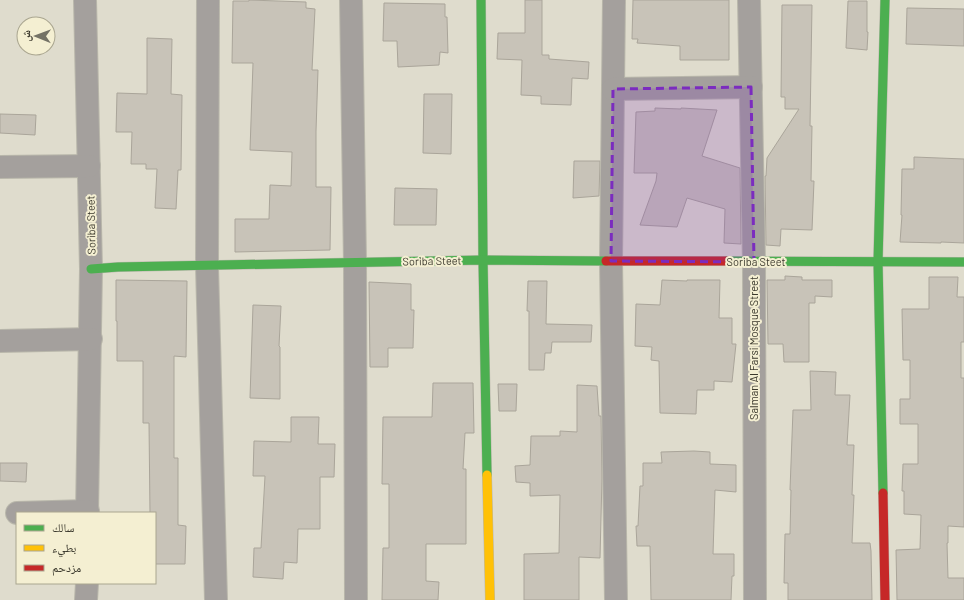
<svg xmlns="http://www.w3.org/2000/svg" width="964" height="600" font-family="Barlow,'Noto Naskh Arabic',sans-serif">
<rect width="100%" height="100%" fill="#dfdccd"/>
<g fill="#c8c3b8" stroke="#aaa59a">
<path d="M249,0l57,2v6l9,1 -3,61h6l-2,61v56h15l-1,63 -95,2v-33h34l1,-34 21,1 1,-34 -42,-2 3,-87h-21l1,-62h16z"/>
<path d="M525,0h17v55h7v4l40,3 -1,17 -16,-1 -1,27 -30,-1v-8l-20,-1 1,-35 -25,-1 1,-26h27z"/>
<path d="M633,0h96v60h-49v-14l-43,-3 1,-4h-6z"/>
<path d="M848,1h19v31h1l-1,18 -21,-2z"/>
<path d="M384,3l61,1v13h2l1,36 -8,-1 -1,13 -41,2 -1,-26h-14z"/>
<path d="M782,5h30l-2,121h2l-1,55h3l-2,49 -31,-1 -1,17 -14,-1 -1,-69h1l1,-18 32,-49h-14v-12h-4z"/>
<path d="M907,8l57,1v37l-58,-2z"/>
<path d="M147,38l25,1 -1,55 11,1 -1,75h-3l-2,39 -21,-1 2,-39h-11v-5h-15l1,-32h-16l1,-39 30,1z"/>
<path d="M424,94h28l-1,60 -28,-1z"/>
<path d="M655,108l26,1v-1l36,2 -15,46 38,12 1,76 -17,-1 1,-34 -38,-11 -10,29 -37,-2 16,-44 1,-8h-23l2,-61 19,-1z"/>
<path d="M0,114l36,1 -1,20 -35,-2z"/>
<path d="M914,157l50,2v84l-23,-1v1l-41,-1 2,-27h-1l1,-46h12z"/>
<path d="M574,161h26l-1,35 -26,2z"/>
<path d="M395,188l42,1 -1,36h-42z"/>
<path d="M785,276l17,1v3h30v17l-17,-1v7h-6v59h-25l-1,-18h-15l-1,-64h18z"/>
<path d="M929,277h29l-1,20h7v45h-3v36h3v149l-16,-1v17h-1l1,35h16v22h-67l-1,-50 24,-1 1,-34 -17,-1v-23h-2l1,-27h15v-40h-18v-25h10v-39h-7l-1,-51h27z"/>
<path d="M116,280l71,1 -1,76 -12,-1v102h4v67l8,1 -1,38h-30v-51h-5l-1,-90h-6v-62h-26v-40h-1z"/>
<path d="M662,280l25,1v-1h33l-1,38h13v26h4l-4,38 -18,-1v9h-17l-1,24 -36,-1 -1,-52 -8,-1 1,-13 -17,-1 1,-42 24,1z"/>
<path d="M528,281h19l-1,43 46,1 -1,17h-39l-1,11h-6l-1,17h-15v-59h-2z"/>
<path d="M369,282l42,2v26h3l-1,38h-25v19h-18z"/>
<path d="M253,305l28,1 -2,40 1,1v52l-30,-1z"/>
<path d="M810,371l26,1 -1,23h15l-3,50h7l-2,50h2l-2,48h18l1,8 1,49h-84v-17h-4l1,-49h5l1,-44h-1l3,-80h18z"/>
<path d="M433,383h40l1,50h-9l-2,36h3v75h-40v37l13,1 -1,18h-56l1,-52h6v-64h-7l1,-67h49z"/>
<path d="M498,384h19l-1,27h-17z"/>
<path d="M577,385l20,1 2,30h2l1,62 -2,80 -21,-1v43h-55v-46l35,-1 1,-58 -30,1v-13l-14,-1 -1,-16 15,-1 1,-29h29v-5l17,1z"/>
<path d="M291,417h28l-1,27h17l-1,33h-14v52h-22l-1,34 -13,-1 -1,17 -30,-2 1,-29h7l4,-72h-12l1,-35 37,1z"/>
<path d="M694,451l16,1v12l26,1v27l-21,-2 -2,64h21v22h-2l-1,24h-80l-1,-54h-13l-1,-20h2l2,-40h3v-23h19l-1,-11z"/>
<path d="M0,463h27l-1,19 -26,-1z"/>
</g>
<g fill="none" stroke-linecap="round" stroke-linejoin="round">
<g stroke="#b9b7ab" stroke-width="24">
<g id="street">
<path d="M85,0l6,269 -4,244"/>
<path d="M208,0l-1,266 9,334"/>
<path d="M351,0l4,263 1,337"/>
<path d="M614,0l-3,261 5,339"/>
<path d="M749,0l5,262 1,338"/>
<path d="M613,89l138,-2"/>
<path d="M0,167l89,-1"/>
<path d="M0,341l91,-2"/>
<path d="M17,513l71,-2"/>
<path d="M86,600l1,-17"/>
</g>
</g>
<g stroke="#b9b7ab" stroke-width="10">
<g id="fast">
<path d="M481,0l2,260 4,215"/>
<path d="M727,261l237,1"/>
<path d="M91,269l27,-2 365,-7 123,1"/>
<path d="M883,493l-5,-231 7,-262"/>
</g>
</g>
<g stroke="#b9b7ab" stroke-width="10">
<path id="slow" d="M487,475l3,125"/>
</g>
<g stroke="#b9b7ab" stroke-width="10">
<g id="jam">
<path d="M606,261h121"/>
<path d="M883,493l2,107"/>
</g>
</g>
<use href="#street" stroke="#a4a09d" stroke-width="22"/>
<use href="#fast" stroke="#4caf50" stroke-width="9"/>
<use href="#slow" stroke="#ffc107" stroke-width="9"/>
<use href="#jam" stroke="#c62828" stroke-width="9"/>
</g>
<path fill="#7b2cbf" fill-opacity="0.2" stroke="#7b2cbf" stroke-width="3" stroke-dasharray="8 5" stroke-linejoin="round" d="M751,87l3,175 -143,-1 2,-172z"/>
<g text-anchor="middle" stroke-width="4" stroke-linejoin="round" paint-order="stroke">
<g font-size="11" fill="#3b392d" stroke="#f4efd2">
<text transform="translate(91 225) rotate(-91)" y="4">Soriba Steet</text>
<text transform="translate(432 261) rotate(-1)" y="4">Soriba Steet</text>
<text x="756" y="266">Soriba Steet</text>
<text transform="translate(754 348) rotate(-90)" y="4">Salman Al Farsi Mosque Street</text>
</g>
</g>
<rect x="16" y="512" width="140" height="72" fill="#f4efd2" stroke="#aaa690"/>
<rect x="24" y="525" width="20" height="6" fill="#4caf50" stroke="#aaa690"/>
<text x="52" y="532" font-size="12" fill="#3b392d">سالك</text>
<rect x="24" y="545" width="20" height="6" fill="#ffc107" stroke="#aaa690"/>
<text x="52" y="552" font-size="12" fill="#3b392d">بطيء</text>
<rect x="24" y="565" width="20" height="6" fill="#c62828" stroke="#aaa690"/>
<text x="52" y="572" font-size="12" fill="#3b392d">مزدحم</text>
<g transform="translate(36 36) rotate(271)"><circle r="19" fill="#f4efd2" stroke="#aaa690"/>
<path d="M0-3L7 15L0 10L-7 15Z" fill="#747265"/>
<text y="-6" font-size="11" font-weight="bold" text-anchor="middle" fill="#3b392d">ش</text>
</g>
</svg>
